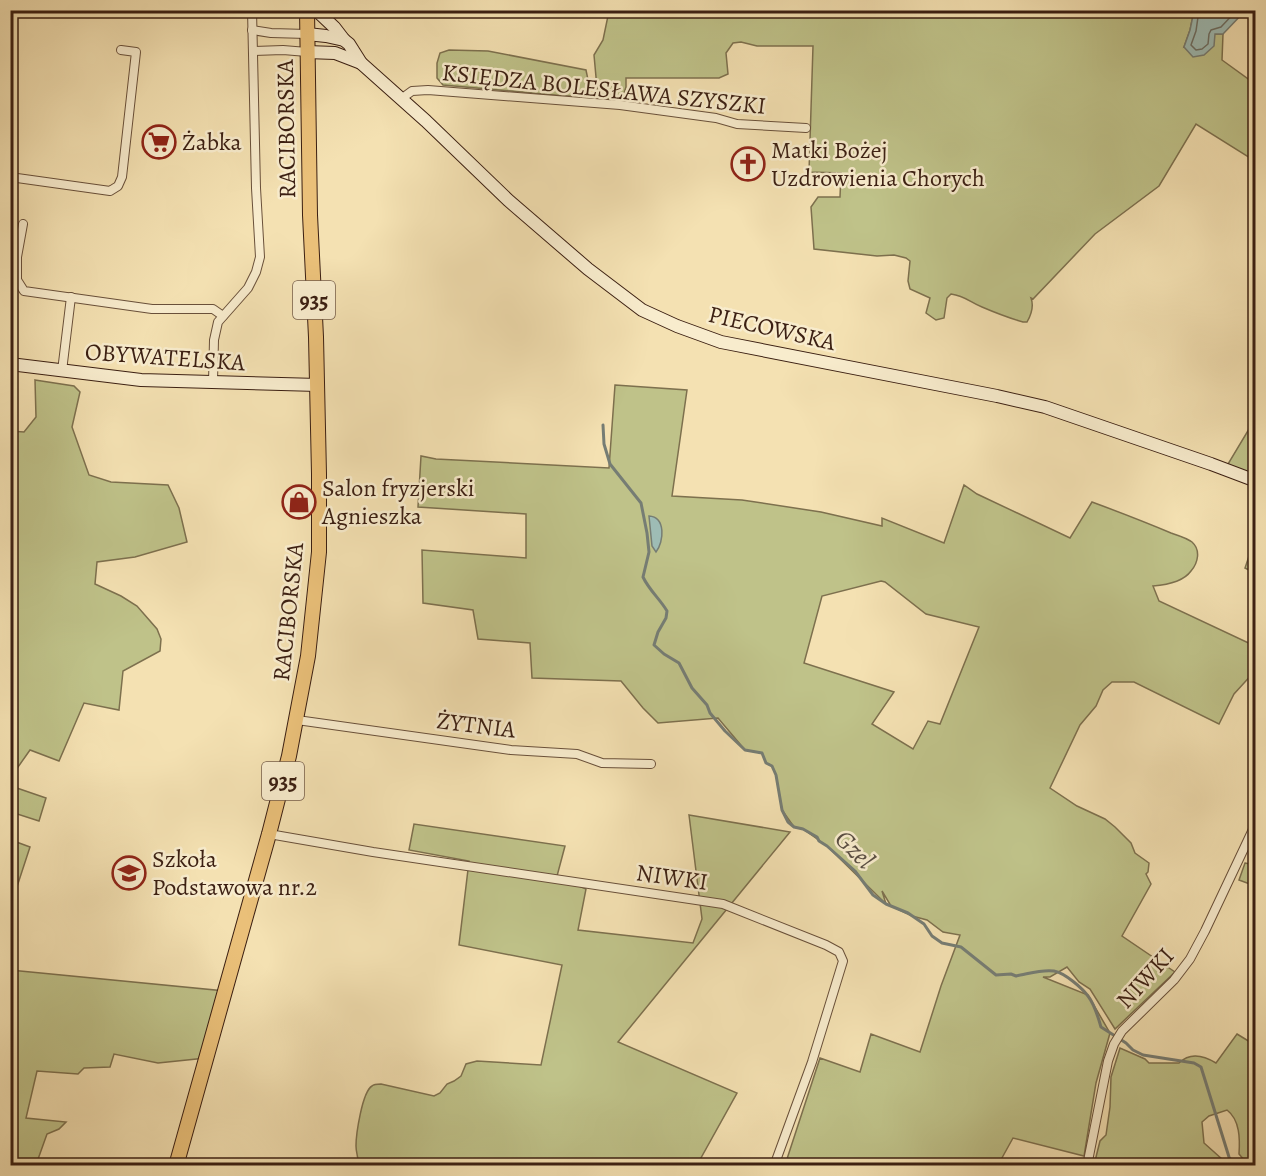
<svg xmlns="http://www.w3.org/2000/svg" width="1266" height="1176" font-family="Alegreya,serif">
<rect width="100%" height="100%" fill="#f4e1b2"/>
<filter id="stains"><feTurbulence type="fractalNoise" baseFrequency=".00333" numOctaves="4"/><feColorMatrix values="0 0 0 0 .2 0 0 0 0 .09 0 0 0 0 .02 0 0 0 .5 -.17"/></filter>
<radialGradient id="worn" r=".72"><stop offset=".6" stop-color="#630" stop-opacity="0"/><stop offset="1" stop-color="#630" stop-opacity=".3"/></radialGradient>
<g fill="#bfc289" stroke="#7d704e" stroke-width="1.5" fill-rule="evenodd">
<path d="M609,11h585l-4,19 -6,17 31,-13h8l-1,26 33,24v62l-5,12 -54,-34 -37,62 -64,48 -62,65 -2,-1c3,8 0,17 -4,24h-4c-14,-4 -27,-9 -41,-15 -12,-5 -17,-11 -31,-13l-4,4 -3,20 -8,2 -10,-7 4,-15 -20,-9 -2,-8 2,-20 -4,-3 -12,-3 -17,1 -63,-7 -3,-42 7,-10h22l1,-24 -32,-1 4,-126h-56l-16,-4 -8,1 -7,10 2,21 -9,4h-93v9l-4,12h-24l-4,-44 9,-15z"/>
<path d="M449,50l39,1 98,19c2,11 5,16 -2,26h-19l-122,-11 -6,-7v-15l3,-10z"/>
<path d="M35,380l39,6 6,6 -8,35 17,48 22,7 57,3 11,23 8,34 -52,15 -38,5 -2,22 26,12 16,10 20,23 4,10 -1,12 -37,20 -4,39 -35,-7 -25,58 -29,-11 -19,27v-346l13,1 12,-15z"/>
<path d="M615,385l72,5 -15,106 70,4 79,12 61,14v-8l62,25 20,-58 13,9 93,44 22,-36c27,10 53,20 79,31 6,2 16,5 21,9 9,8 6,21 -1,29 -8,11 -25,14 -38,15l6,15 96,45v25l-21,23 -15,30 -85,-42h-22l-9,8 -7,16 -16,19 -30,63 27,18 28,13 10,8 16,16 4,10 14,10 -1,9 -2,2 5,10 -29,52 53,36 -60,57 -25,-40 -11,-7 -12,-15 -17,10h-7l45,18 22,38 -14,50 -12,73 -71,-18 -15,27h-213l35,-107 40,14 11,-38 49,18 21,-66 19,-51 -17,-3 -16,-12 -15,-4 -21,-10 -9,-15 4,13 -59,-58 -24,-17 -9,-2 -12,-17 -6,-35 -4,-9 -6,-3 -4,-10 -17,-3 -27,-32 -60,5 -15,-15 -22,-27 -89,-3 -2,-35 -52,-4 -5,-29 -50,-7 -1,-53 104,8v-44l-108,-7 3,-51 15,3 173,9zM881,581l4,1 41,32 53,13 -39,97 -12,-3 -15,28 -41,-25 22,-32 -90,-29 18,-67z"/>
<path d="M1255,419v66l-27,-21z"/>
<path d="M1255,538v35l-10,-5z"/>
<path d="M11,786l35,12 -7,23 -28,-9z"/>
<path d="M689,815l101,17 -172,210 119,51 -40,72h-339c1,-6 -2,-12 -2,-19 0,-11 6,-54 16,-60 2,-2 6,-2 9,-2l53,12 6,-3 7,-9 7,-3 7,-5 5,-12 11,-3 64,4 21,-100 -103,-20 10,-84 -60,-11 5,-26 151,22 -8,30 29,13 -8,41 115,13 9,-24z"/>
<path d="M11,840l19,7 -19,58 -1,-65z"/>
<path d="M1245,863l10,2v21l-16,-6z"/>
<path d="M10,970l215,21 -19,67 -48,5 -44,-9 -4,13 -26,1 -6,6 -41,-3 -11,47 40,4 -7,7 -12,5 -10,28 14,3h-40z"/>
<path d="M1237,1034l18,11v120l-10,-4 -6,-7c1,-15 1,-34 -12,-44l-18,6 -7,6 2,21 19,17 3,5h-132l6,-24 6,-6 4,-28 1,-30 9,-29 25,11 4,4h30c11,-11 24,-8 37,0z"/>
</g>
<g fill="#9ebcb5" stroke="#767d74" stroke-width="1.5">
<path d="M1194,11v-1l50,1 -1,2 -20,21h-8l-1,12 -10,9 -11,2 -9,-10 6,-17z"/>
<path d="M649,516c17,1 15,26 7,36l-4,-6z"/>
</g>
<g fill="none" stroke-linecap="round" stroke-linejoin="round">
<path stroke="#6c6e64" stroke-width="1.5" d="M1199,10l-3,21 -5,14 5,5 6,-1 6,-5 1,-10 2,-4 10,-3 16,-17"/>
<path stroke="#767d74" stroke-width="3" d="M603,425l1,19 6,20 31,39 6,30 2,19 -6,25c6,13 17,22 24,34l-1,7 -8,14 -4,13 10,9 15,9 13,25 15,17 3,8 15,18 20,19 17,3 4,10 6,3 4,9 6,35 6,12 6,5 9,2 14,8 2,4 8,5 28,25 18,24 13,9 22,9 16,11 8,12 10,7 19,4 35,28 15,-1 5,2c12,-2 26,-7 38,-5 11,2 28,17 34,25 7,9 10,21 13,31l25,16 7,7 10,5 51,8 7,4 28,90 6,9"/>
<g stroke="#69503a" stroke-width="10">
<g id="street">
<path d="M252,30l19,3 36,1"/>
<path d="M253,51l30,-1 24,2"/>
<path d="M401,99l11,-8 16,-1 192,15 96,13 21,6 69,4"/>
<path d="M10,177l100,14 8,-5 4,-9 14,-125 -15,-2"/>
<path d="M23,224l-6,33v23l7,11 128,18h61l10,7"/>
<path d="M62,371l9,-74"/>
<path d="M213,382l1,-42 4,-18 30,-34 8,-16 4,-15 -4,-69 -4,-178"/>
<path d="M297,720l214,30 66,4 25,9 49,1"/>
<path d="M269,834l104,18 350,52 103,41 13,7 4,9 -31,101 -38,104"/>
<path d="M1087,1166l21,-105 6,-17 8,-13 52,-51 16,-21 15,-28 51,-108"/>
</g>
</g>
<g stroke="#3b1f12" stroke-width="14">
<g id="secondary">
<path d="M316,10l18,17 10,13"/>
<path d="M307,34l19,2 18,4 5,4 12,19 65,58 82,79 80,69 54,41 35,16 44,16 276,54 48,11 166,57 45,17"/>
<path d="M307,52l28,1 26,10"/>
<path d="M10,364l131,16 177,5"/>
</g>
</g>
<g stroke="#3b1f12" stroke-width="16">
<path id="primary" d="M176,1166l93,-332 20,-78 19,-100 11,-104v-78l-3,-137 -6,-122 -3,-205"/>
</g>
<use href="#street" stroke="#f8eccd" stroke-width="8"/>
<use href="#secondary" stroke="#f8eccd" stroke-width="12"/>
<use href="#primary" stroke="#eac079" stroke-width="14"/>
</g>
<defs>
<g id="supermarket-ring" transform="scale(1.725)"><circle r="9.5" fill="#f8eccd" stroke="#8f2418" stroke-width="1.5"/><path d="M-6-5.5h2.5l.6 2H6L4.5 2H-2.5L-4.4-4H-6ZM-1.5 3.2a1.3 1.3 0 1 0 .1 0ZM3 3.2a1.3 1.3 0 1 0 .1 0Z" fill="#8f2418"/></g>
<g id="church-ring" transform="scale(1.725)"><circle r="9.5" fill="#f8eccd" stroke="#8f2418" stroke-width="1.5"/><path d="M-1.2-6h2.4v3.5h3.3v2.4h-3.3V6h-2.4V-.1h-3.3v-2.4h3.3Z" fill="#8f2418"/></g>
<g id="shop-ring" transform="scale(1.725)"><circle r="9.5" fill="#f8eccd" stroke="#8f2418" stroke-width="1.5"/><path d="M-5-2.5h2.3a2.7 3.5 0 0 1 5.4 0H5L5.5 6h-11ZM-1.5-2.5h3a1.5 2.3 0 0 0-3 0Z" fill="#8f2418"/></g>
<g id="school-ring" transform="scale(1.725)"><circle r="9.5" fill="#f8eccd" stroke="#8f2418" stroke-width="1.5"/><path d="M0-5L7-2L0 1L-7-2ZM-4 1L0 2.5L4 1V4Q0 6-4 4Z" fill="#8f2418"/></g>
</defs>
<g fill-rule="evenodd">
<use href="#supermarket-ring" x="159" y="142"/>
<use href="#church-ring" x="748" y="164"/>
<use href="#shop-ring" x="299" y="502"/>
<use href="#school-ring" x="129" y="873"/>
</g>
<g text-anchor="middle" stroke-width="5" stroke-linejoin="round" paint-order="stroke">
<g fill="#f8eccd" stroke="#745c4a" stroke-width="1.5">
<rect x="293" y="281" width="42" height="38" rx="4.5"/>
<rect x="262" y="762" width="42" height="38" rx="4.5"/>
</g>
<g font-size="22" font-weight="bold" fill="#3b1f12">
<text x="314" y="308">935</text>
<text x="283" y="789">935</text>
</g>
<g font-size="24" fill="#3b1f12" stroke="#f8eccd">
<text transform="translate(604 89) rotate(6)" y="8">KSIĘDZA BOLESŁAWA SZYSZKI</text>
<text transform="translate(286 129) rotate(-91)" y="8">RACIBORSKA</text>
<text transform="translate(772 328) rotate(13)" y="8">PIECOWSKA</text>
<text transform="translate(165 357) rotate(4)" y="8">OBYWATELSKA</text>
<text transform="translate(288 612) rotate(-84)" y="8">RACIBORSKA</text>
<text transform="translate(476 725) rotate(7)" y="8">ŻYTNIA</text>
<text transform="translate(672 877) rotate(8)" y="8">NIWKI</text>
<text transform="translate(1145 978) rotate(-48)" y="8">NIWKI</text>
</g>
<g font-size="24" fill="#3b1f12" stroke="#f8eccd" text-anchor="start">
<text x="182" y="150">Żabka</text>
<text x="771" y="158">Matki Bożej<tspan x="771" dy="28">Uzdrowienia Chorych</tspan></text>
<text x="322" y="496">Salon fryzjerski<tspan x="322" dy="28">Agnieszka</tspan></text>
<text x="152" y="867">Szkoła<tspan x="152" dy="28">Podstawowa nr.2</tspan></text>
</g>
<g font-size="26" font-style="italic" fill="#594e43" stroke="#f8eccd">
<text transform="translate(855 849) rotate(45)" y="9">Gzel</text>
</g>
</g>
<rect width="1266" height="1176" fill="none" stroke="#f4e1b2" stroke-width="36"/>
<rect x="12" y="12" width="1242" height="1152" fill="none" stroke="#3b1f12" stroke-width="3"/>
<rect x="18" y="18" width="1230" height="1140" fill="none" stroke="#3b1f12" stroke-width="1.5"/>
<rect width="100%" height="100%" filter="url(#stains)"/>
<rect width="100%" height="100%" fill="url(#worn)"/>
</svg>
